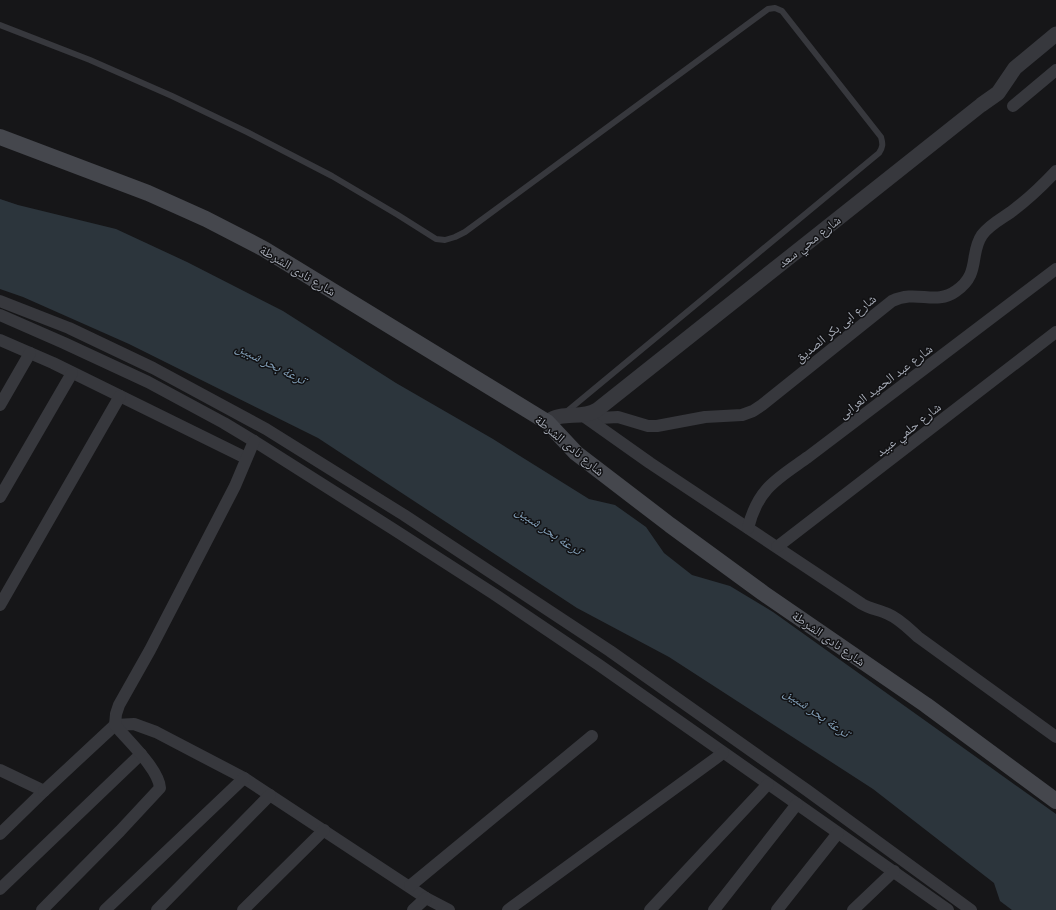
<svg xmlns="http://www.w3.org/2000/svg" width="1056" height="910" font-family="'Nunito Sans','Noto Naskh Arabic',sans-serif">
<rect width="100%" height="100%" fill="#161618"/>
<path fill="#2c353c" d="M0,199l18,6 98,24 71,33 96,49 113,72 97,56 96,60 26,6 31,22 18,26 28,22 38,11 43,26 283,202v96h-44l-12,-9 -6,-18 -121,-94 -204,-132 -92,-49 -259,-170 -189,-94 -106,-47 -23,-8z"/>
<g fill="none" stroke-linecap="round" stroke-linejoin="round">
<path stroke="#37383d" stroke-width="6" d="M0,25l90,35 82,36 75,36 85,44 66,39 38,24 9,1 10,-3 10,-5 303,-223 7,-1 7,3 99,126c2,7 2,10 -2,16l-314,260"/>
<g stroke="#37383d" stroke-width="12">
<path d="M1013,106l43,-36"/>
<path d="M0,301l69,27 84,40 113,61 138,86 206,136 198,140 163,119"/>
<path d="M0,315l64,28 84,39 76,41 30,18 139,88 101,65 105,71 349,245"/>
<path d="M0,340l53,23 193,95"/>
<path d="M0,405l30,-52"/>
<path d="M582,416l18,2 18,-1 30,9h9l48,-9 37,-2 11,-4 9,-6 130,-104c25,-12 43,5 64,-10 25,-17 13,-37 26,-56 7,-10 19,-16 29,-23 16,-12 31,-26 45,-41"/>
<path d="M585,417l65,46 212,141c8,5 18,6 26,10 12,5 21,15 30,23l138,100"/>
<path d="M0,497l72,-124"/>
<path d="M748,528c10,-40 29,-49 60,-71l248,-188"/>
<path d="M777,547l279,-215"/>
<path d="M0,605l120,-209"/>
<path d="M0,770l44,21 -44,43"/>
<path d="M44,791l71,-66 19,-1 22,8 88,46 182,120 23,12"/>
<path d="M410,886l182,-150"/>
<path d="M0,889l141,-135"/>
<path d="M42,910l78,-79 40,-43c-1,-19 -33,-48 -45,-63l1,-11 3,-9 31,-55 85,-164 19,-45"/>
<path d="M105,910l139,-132"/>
<path d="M157,910l113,-115"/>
<path d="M243,910l81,-80"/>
<path d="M413,910l13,-12"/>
<path d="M508,910l215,-157"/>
<path d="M650,910l118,-126"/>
<path d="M714,910l83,-106"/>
<path d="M777,910l61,-77"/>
<path d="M853,910l41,-39"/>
</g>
<path stroke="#37383d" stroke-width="15" d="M547,422c17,-12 33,-2 50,-12l384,-305 17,-12 17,-25 41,-34"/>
<path stroke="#45474d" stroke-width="16" d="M0,137l148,56 58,26 58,30 283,173 29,31 94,72 93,68 163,112 130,96"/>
</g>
<g text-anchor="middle" stroke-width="3" stroke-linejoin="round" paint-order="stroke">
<g font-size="13" fill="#a8adb8" stroke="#111113">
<text transform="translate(809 241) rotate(-38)" y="5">شارع محي سعد</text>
<text transform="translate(298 270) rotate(31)" y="5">شارع نادى الشرطة</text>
<text transform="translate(835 328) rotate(-39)" y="5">شارع ابى بكر الصديق</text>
<text transform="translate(885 381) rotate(-37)" y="5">شارع عبد الحميد العرابى</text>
<text transform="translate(908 429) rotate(-38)" y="5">شارع حلمي عبيد</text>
<text transform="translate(570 445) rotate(40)" y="5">شارع نادى الشرطة</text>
<text transform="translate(829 638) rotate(35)" y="5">شارع نادى الشرطة</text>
</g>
<g font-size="14" font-style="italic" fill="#7f9bb3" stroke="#111113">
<text transform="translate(271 363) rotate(27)" y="5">ترعة بحر شبين</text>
<text transform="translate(549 530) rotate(34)" y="5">ترعة بحر شبين</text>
<text transform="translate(817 712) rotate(35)" y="5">ترعة بحر شبين</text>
</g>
</g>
</svg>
